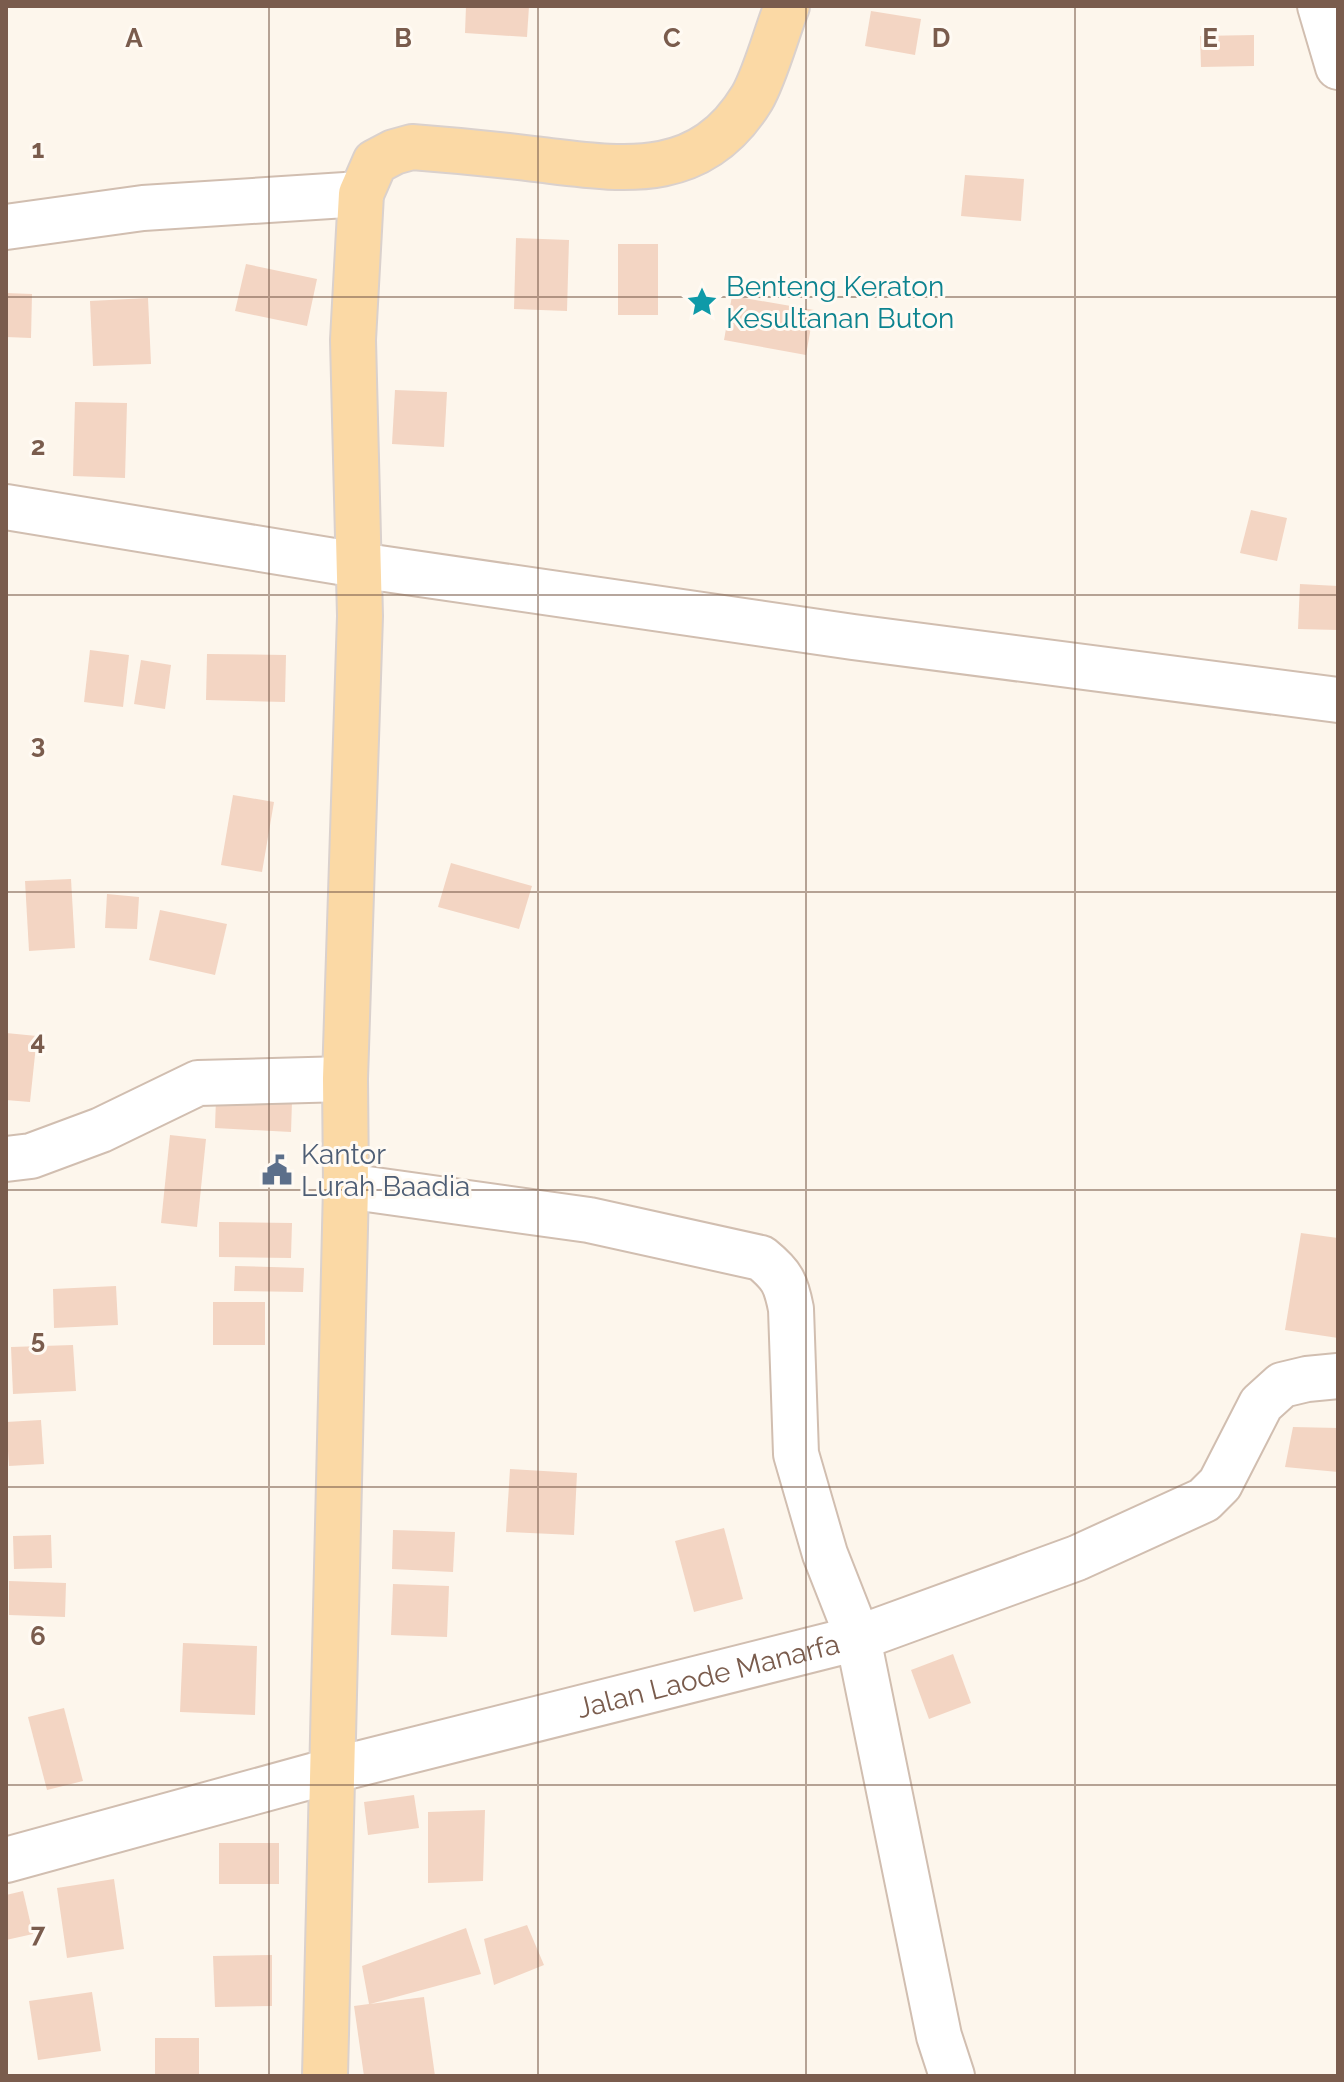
<svg xmlns="http://www.w3.org/2000/svg" width="1344" height="2082" font-family="Raleway,sans-serif">
<rect width="100%" height="100%" fill="#fdf6ec"/>
<g fill="#f3d5c3">
<path d="M466,6h63l-2,31 -62,-4z"/>
<path d="M871,11l50,8 -6,36 -50,-9z"/>
<path d="M1254,35v31l-53,1 -1,-31z"/>
<path d="M965,175l59,4 -3,42 -60,-5z"/>
<path d="M516,238l53,2 -2,71 -53,-2z"/>
<rect x="618" y="244" width="40" height="71"/>
<path d="M246,264l71,15 -10,47 -72,-15z"/>
<path d="M6,293l26,1 -1,44 -25,-1z"/>
<path d="M732,296l82,14 -8,45 -82,-15z"/>
<path d="M148,298l3,66 -58,2 -3,-65z"/>
<path d="M395,390l52,2 -3,55 -52,-3z"/>
<path d="M75,402l52,1 -2,75 -52,-2z"/>
<path d="M1251,510l36,8 -10,43 -37,-8z"/>
<path d="M1300,584l38,2v44l-40,-1z"/>
<path d="M90,650l39,5 -6,52 -39,-5z"/>
<path d="M207,654l79,1 -1,47 -79,-2z"/>
<path d="M141,660l30,5 -6,44 -31,-5z"/>
<path d="M233,795l41,7 -12,70 -41,-7z"/>
<path d="M451,863l81,23 -13,43 -81,-22z"/>
<path d="M71,879l4,69 -46,3 -4,-70z"/>
<path d="M107,894l32,3 -2,32 -32,-1z"/>
<path d="M160,910l67,14 -12,51 -66,-15z"/>
<path d="M6,1033l31,3 -7,66 -24,-2z"/>
<path d="M216,1098l76,3 -1,31 -76,-4z"/>
<path d="M170,1135l36,4 -9,88 -36,-4z"/>
<path d="M219,1222l73,1 -1,35 -72,-1z"/>
<path d="M1301,1233l37,5v100l-53,-8z"/>
<path d="M235,1266l69,2 -1,24 -69,-1z"/>
<path d="M116,1286l2,39 -64,3 -1,-39z"/>
<rect x="213" y="1302" width="52" height="43"/>
<path d="M73,1345l3,46 -63,3 -2,-47z"/>
<path d="M41,1420l3,44 -35,2 -3,-44z"/>
<path d="M1293,1427l45,1v44l-53,-5z"/>
<path d="M510,1469l67,4 -3,62 -68,-3z"/>
<path d="M724,1528l19,71 -49,13 -19,-71z"/>
<path d="M393,1530l62,2 -2,40 -61,-3z"/>
<path d="M51,1535l1,33 -38,1 -1,-33z"/>
<path d="M9,1581l57,2 -1,34 -56,-2z"/>
<path d="M393,1584l56,2 -2,51 -56,-2z"/>
<path d="M183,1643l74,3 -2,69 -75,-3z"/>
<path d="M953,1654l18,49 -42,16 -18,-49z"/>
<path d="M64,1708l19,73 -36,9 -19,-73z"/>
<path d="M414,1795l5,33 -51,7 -4,-33z"/>
<path d="M485,1810l-2,71 -55,2v-71z"/>
<rect x="219" y="1843" width="60" height="41"/>
<path d="M114,1879l10,70 -57,9 -10,-70z"/>
<path d="M23,1891l10,43 -27,6v-45z"/>
<path d="M527,1925l17,40 -50,20 -10,-46z"/>
<path d="M466,1928l15,46 -111,30 54,-7 11,79h-71l-10,-70 15,-2 -7,-38z"/>
<path d="M272,1955v51l-57,1 -2,-51z"/>
<path d="M92,1992l9,59 -63,9 -9,-59z"/>
<rect x="155" y="2038" width="44" height="38"/>
</g>
<g fill="none" stroke-linecap="round" stroke-linejoin="round">
<g stroke="#d1beb0" stroke-width="48">
<g id="minor">
<path d="M1320,6l18,61"/>
<path d="M6,227l137,-19 218,-14"/>
<path d="M6,507l352,58 495,72 485,63"/>
<path d="M6,1159l25,-3 70,-26 97,-47 147,-4"/>
<path d="M346,1186l243,34 172,38c21,17 25,25 30,51l5,145 29,100 33,84 81,398 13,40"/>
<path id="s1" d="M6,1860l328,-90 524,-132 219,-80 127,-58 16,-16 41,-80 21,-19 25,-6 31,-3"/>
</g>
</g>
<g stroke="#dad1cd" stroke-width="48">
<path id="major" d="M325,2076l21,-890 -1,-107 15,-463 -7,-276 8,-146 14,-32 19,-10 18,-5c40,3 81,7 122,12 86,10 165,26 218,-61 13,-22 25,-67 35,-92"/>
</g>
<use href="#minor" stroke="#fff" stroke-width="44"/>
<use href="#major" stroke="#fbd9a5" stroke-width="44"/>
</g>
<path fill="none" stroke="#7a5c4d" stroke-width="2" stroke-opacity="0.55" d="M269,6v2070M538,6v2070M806,6v2070M1075,6v2070M6,297h1332M6,595h1332M6,892h1332M6,1190h1332M6,1487h1332M6,1785h1332"/>
<defs>
<g id="sight-bare" transform="scale(2.4)"><path d="M0-6L1.8-2.2L6-1.7L2.9 1.2L3.7 5.4L0 3.3L-3.7 5.4L-2.9 1.2L-6-1.7L-1.8-2.2Z" fill="#0f9aa8" stroke="#fffaf3" stroke-width="2.5" paint-order="stroke"/></g>
<g id="civic-bare" transform="scale(2.4)"><path d="M-.6-6.5H3V-4.5H.6V-3L4-1V1h2V6H-6V1h2V-1L-.6-3ZM-1.2 2.5V6h2.4V2.5Z" fill="#5c6f8a" stroke="#fffaf3" stroke-width="2.5" paint-order="stroke"/></g>
</defs>
<g fill-rule="evenodd">
<use href="#sight-bare" x="702" y="302"/>
<use href="#civic-bare" x="277" y="1170"/>
</g>
<g text-anchor="middle" stroke-width="6" stroke-linejoin="round" paint-order="stroke">
<g font-size="28" fill="#0d838f" stroke="#fffaf3" text-anchor="start">
<text x="726" y="296">Benteng Keraton<tspan x="726" dy="32">Kesultanan Buton</tspan></text>
</g>
<g font-size="28" fill="#4e5e75" stroke="#fffaf3" text-anchor="start">
<text x="301" y="1164">Kantor<tspan x="301" dy="32">Lurah Baadia</tspan></text>
</g>
<g font-size="28" fill="#7a5c4d" stroke="#fffaf3">
<text dy="10" stroke="none"><textPath href="#s1" startOffset="726">Jalan Laode Manarfa</textPath></text>
</g>
</g>
<g font-size="26" text-anchor="middle" font-weight="bold" fill="#7a5c4d" stroke="#fffaf3" stroke-width="6" stroke-linejoin="round" paint-order="stroke">
<text x="134" y="47">A</text>
<text x="403" y="47">B</text>
<text x="672" y="47">C</text>
<text x="941" y="47">D</text>
<text x="1210" y="47">E</text>
<text x="38" y="158">1</text>
<text x="38" y="455">2</text>
<text x="38" y="753">3</text>
<text x="38" y="1050">4</text>
<text x="38" y="1348">5</text>
<text x="38" y="1645">6</text>
<text x="38" y="1942">7</text>
</g>
<rect width="1344" height="2082" fill="none" stroke="#7a5c4d" stroke-width="16"/>
</svg>
